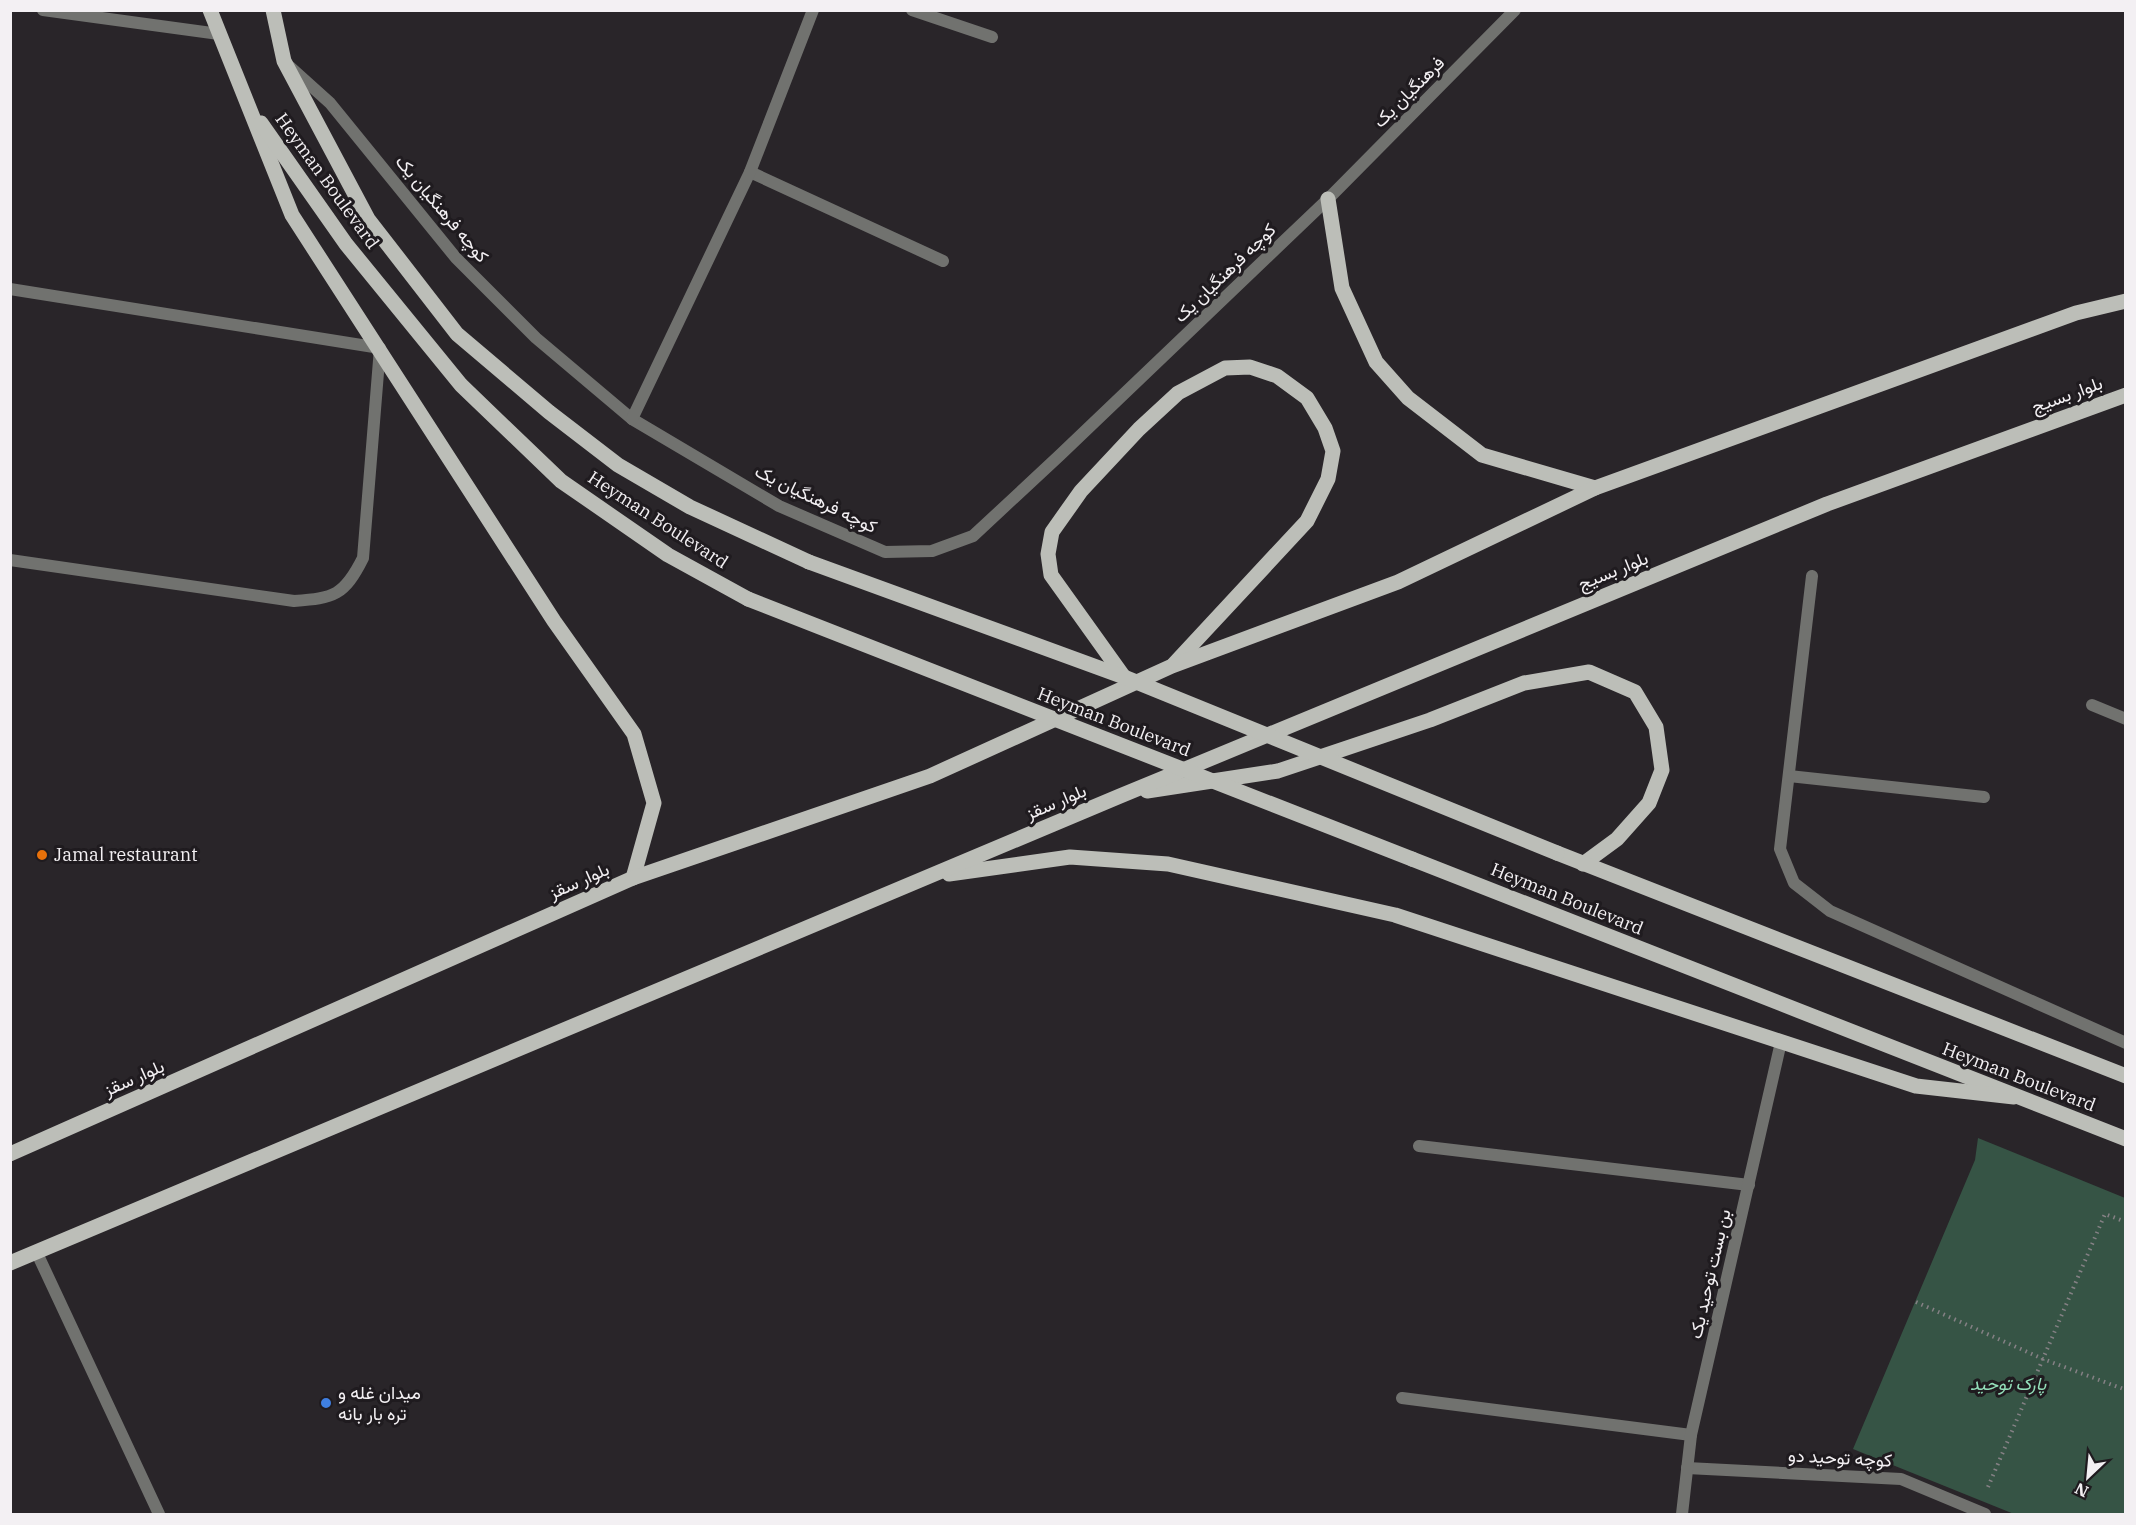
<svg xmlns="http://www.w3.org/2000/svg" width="2136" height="1525" font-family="'IBM Plex Serif',Vazirmatn,serif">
<rect width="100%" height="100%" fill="#292529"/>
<path fill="#365445" d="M1978,1138l147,60v316h-111l-161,-65 122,-289z"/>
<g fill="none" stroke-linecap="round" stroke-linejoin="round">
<g stroke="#858185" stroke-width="4" stroke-dasharray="1.5 4.5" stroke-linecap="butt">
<path d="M1916,1302l127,57 83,31"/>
<path d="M1988,1487l117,-273 21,8"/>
</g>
<path stroke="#71726f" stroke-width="12" d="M36,1251l123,263"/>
<g stroke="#71726f" stroke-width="12">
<path d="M43,10l176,24"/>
<path d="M912,10l80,27"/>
<path d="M290,67l40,36 126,155 80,80 96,81 147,87 106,46 47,-1 41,-15 87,-81 268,-256 187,-189"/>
<path d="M750,172l193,89"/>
<path d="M10,289l370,59 -17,210c-19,38 -29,40 -69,43l-284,-41"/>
<path d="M632,419l118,-247 63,-162"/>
<path d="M1812,576l-32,273 14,34 36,28 296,132"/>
<path d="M2092,705l34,14"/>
<path d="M1789,776l195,21"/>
<path d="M1419,1146l330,39"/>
<path d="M1402,1398l289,37"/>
<path d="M1687,1468l214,11 84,35"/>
<path d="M1682,1514l9,-79 90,-393"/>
</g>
<g stroke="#bcbeb8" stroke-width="15">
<path d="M210,10l82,205 262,406 80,113 20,69 -21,75"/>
<path d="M273,10l11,51 84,158 89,115 92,78 69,53 72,42 119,55"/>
<path d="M261,123l85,121 115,141 100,96 107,74 80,44"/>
<path d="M1328,199l14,89 34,74 32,36 74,57 113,33"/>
<path d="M1124,677l-73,-102 -3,-21 4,-22 29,-41 58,-62 39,-36 47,-25 25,-1 27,9 30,22 18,30 8,23 -5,28 -21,42 -133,143"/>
<path d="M1147,791l131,-20 152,-51 94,-37 65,-11 46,20 21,35 6,43 -13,33 -32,36 -34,25"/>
<path d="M1557,853l569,223"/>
<path d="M1412,859l714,280"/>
<path d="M949,874l121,-17 98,7 227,51 521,171 98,11"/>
<path d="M10,1154l623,-276 297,-102 242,-110 226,-84 197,-94 481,-175 50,-12"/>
<path d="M10,1263l1110,-467 707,-292 299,-109"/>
</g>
<g stroke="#bcbeb8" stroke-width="15">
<path d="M809,562l315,115 433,176"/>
<path d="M748,599l664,260"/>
</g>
</g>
<circle fill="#e8710a" stroke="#1f1b1f" stroke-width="2" cx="42" cy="855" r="6"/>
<circle fill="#3f7fe0" stroke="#1f1b1f" stroke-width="2" cx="326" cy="1403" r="6"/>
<g text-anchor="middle" stroke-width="6" stroke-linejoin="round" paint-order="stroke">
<g font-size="18" fill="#f3f0f3" stroke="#1f1b1f">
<text transform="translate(1409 92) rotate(-45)" y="6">فرهنگیان یک</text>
<text transform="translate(327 181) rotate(54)" y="6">Heyman Boulevard</text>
<text transform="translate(442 209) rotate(50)" y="6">کوچه فرهنگیان یک</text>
<text transform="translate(1225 273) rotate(-44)" y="6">کوچه فرهنگیان یک</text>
<text transform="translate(2067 395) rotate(-20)" y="6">بلوار بسیج</text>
<text transform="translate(816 499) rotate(26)" y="6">کوچه فرهنگیان یک</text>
<text transform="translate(658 520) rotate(33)" y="6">Heyman Boulevard</text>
<text transform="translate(1613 571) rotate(-22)" y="6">بلوار بسیج</text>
<text transform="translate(1114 722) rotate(21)" y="6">Heyman Boulevard</text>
<text transform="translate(1056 802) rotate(-23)" y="6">بلوار سقز</text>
<text transform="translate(579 881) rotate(-24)" y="6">بلوار سقز</text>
<text transform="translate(1567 899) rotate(22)" y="6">Heyman Boulevard</text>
<text transform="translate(2019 1077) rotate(21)" y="6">Heyman Boulevard</text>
<text transform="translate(134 1078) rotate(-24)" y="6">بلوار سقز</text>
<text transform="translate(1710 1274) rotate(-77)" y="6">بن بست توحید یک</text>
<text transform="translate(1840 1458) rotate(3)" y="6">کوچه توحید دو</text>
</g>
<g font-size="18" fill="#f3f0f3" stroke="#1f1b1f" text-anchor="start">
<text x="54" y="861">Jamal restaurant</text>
<text x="338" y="1399">میدان غله و<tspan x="338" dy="21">تره بار بانه</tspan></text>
</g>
<g font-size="18" font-style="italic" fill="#93deb9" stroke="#1f1b1f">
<text x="2008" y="1390">پارک توحید</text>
</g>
</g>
<rect width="2136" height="1525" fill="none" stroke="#f3f0f3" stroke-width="24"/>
<g transform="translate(2088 1477) rotate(206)" stroke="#1f1b1f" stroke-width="4.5" paint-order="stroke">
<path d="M0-4.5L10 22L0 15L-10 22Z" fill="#f3f0f3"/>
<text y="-9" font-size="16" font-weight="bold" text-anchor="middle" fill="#f3f0f3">N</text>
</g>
</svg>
